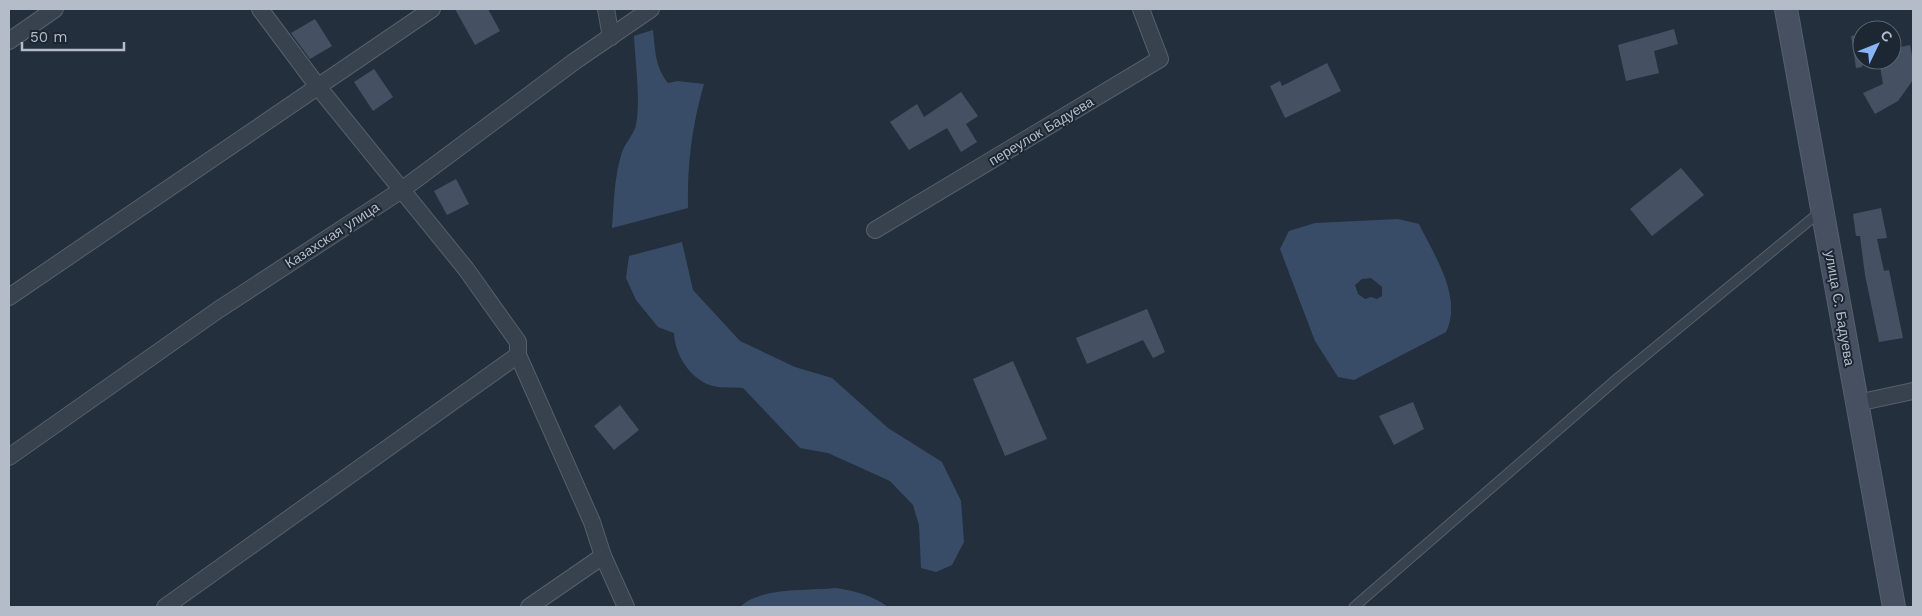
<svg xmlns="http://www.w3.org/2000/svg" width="1922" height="616" font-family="'Work Sans',sans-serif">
<rect width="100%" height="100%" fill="#242f3e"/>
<g fill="#394c67" fill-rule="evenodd">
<path d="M653,30c2,19 2,37 15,53l10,-2 26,3c-12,41 -17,81 -16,124l-76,20c2,-25 2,-51 10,-76 4,-10 12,-18 14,-27 5,-23 -1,-65 -2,-89z"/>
<path d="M1398,219l21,5c15,31 44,73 27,108l-92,48 -16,-3 -23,-36 -35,-92 9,-18 26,-8zM1371,278l11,9v9l-5,3 -6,-2 -6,2 -7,-5 -3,-9 7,-6z"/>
<path d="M682,242l11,48 47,51 55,26 37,11 56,50 54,34 19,39 3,41 -12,23 -16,7 -15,-4 -2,-43 -6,-20 -23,-24 -62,-28 -28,-5 -57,-60c-10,-1 -26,1 -36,-4 -19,-9 -32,-30 -33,-51l-16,-6 -22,-27 -10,-22 3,-22z"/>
<path d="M836,588c19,3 36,7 52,19h-148c19,-20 69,-16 96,-19z"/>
</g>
<g fill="#455162">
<path d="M455,9h33l12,22 -25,14z"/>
<path d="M315,19l17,27 -22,13 -19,-26z"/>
<path d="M1674,29l4,15 -24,7 5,22 -33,8 -8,-36z"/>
<path d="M1862,34v33l-6,1 -5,-32z"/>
<path d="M1910,45l3,16v19l-15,21 -23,13 -12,-21 20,-9 -4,-24h13v-11z"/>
<path d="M1327,63l14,28 -56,27 -15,-32 10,-5 2,5z"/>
<path d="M374,69l19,28 -20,14 -19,-29z"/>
<path d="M961,92l17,24 -12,8 11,18 -16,10 -14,-24 -38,22 -19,-28 27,-18 7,13z"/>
<path d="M1681,168l23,27 -52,41 -22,-27z"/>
<path d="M456,179l13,25 -22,11 -13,-24z"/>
<path d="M1881,208l6,30 -10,1 7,32 5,-1 14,68 -24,4 -14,-67 -5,-39h-4l-3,-22z"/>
<path d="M1147,309l18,43 -12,6 -10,-18 -56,24 -11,-26z"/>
<path d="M1013,361l34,78 -42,17 -32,-77z"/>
<path d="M1413,402l11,27 -30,16 -15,-29z"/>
<path d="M620,405l19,25 -25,20 -20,-24z"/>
</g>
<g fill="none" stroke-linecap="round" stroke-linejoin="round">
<g stroke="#565f6c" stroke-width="11">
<path id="service" d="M1354,607l265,-230 201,-165"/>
</g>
<g stroke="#565f6c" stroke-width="18">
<g id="minor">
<path d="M606,9l5,28"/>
<path d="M9,41l46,-32"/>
<path d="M875,230l285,-171 -19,-50"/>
<path d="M9,297l423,-288"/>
<path d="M518,355l74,167 11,34 23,51"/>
<path d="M1857,403l56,-12"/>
<path d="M9,457l209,-147 185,-121 172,-128 76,-52"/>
<path d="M165,607l353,-252v-13l-52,-73 -147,-181 -59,-79"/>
<path d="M529,607l74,-51"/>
</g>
</g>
<g stroke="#565f6c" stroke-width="24">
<path id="secondary" d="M1786,9l108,598"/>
</g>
<use href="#service" stroke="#38414e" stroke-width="9"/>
<use href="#minor" stroke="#38414e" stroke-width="16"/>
<use href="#secondary" stroke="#465061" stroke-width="22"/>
</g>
<g text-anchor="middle" stroke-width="4" stroke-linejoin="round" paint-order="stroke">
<g font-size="14" fill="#b4bcc9" stroke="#1d2633">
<text transform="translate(1041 131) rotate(-31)" y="5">переулок Бадуева</text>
<text transform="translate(332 235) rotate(-33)" y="5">Казахская улица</text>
<text transform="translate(1840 308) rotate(80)" y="5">улица С. Бадуева</text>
</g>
</g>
<rect width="1922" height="616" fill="none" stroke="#b4bcc9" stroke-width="20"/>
<g transform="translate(1877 45) rotate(47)"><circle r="24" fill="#1d2633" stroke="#59626f"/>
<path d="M0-4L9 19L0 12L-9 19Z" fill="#8ab4f8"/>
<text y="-8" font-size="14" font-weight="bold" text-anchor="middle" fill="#b4bcc9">С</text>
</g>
<path d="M22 42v8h102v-8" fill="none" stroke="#b4bcc9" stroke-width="2.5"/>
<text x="30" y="42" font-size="15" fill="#b4bcc9" stroke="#1d2633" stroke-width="4" paint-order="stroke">50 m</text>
</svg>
